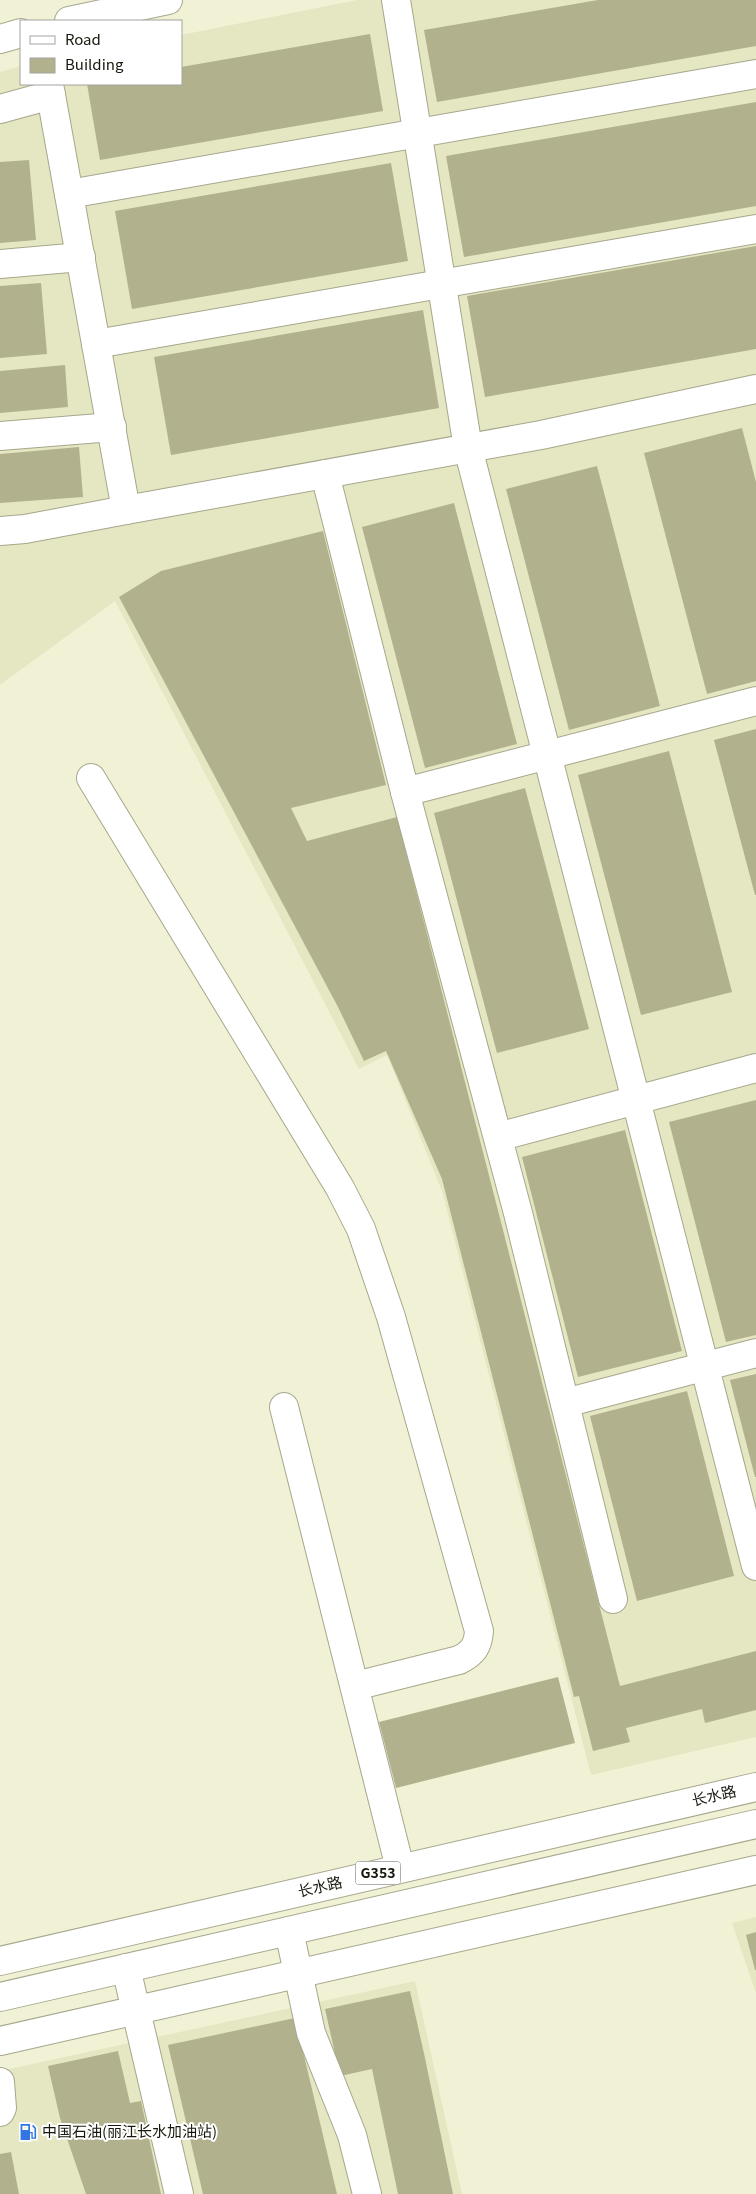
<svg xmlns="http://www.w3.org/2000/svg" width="756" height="2194" font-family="Georgia,'Noto Sans SC',serif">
<rect width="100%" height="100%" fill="#f1f2d5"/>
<g fill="#e5e6c2">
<path d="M357,0h399v1737l-165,38 -149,-584 -55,-136 -28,14 -244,-468 -115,84v-613l21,-6v18h160v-49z"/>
<path d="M756,1917v76l-24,-70z"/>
<path d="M415,1981l47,213h-462v-123z"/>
</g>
<g fill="#b1b28d">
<path d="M598,0h158v46l-319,56 -13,-72z"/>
<path d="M370,34l13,77 -283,49 -13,-76h94v-17z"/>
<path d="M756,102v104l-292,51 -18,-101z"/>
<path d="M29,160l7,80 -36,3v-81z"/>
<path d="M391,163l17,98 -276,48 -17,-98z"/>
<path d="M756,246v103l-271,48 -18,-101z"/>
<path d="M41,283l6,71 -47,4v-72z"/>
<path d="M423,310l16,98 -268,47 -17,-98z"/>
<path d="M65,365l3,42 -68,6v-42z"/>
<path d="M742,428l14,54v199l-49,13 -63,-241z"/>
<path d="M79,447l4,50 -83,6v-49z"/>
<path d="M597,466l63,240 -91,24 -63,-241z"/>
<path d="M454,503l63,241 -92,24 -63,-241z"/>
<path d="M323,531l63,254 -95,23 16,33 90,-24 223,869 136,-35v59l-51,13 -3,-14 -76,19 4,14 -37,9 -14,-55 -5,1 -132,-518 -56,-128 -22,10 -26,-54 -219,-410 42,-26z"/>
<path d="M756,729v166h-1l-41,-155z"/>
<path d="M669,751l63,241 -91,23 -63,-240z"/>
<path d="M525,788l64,241 -92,24 -63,-240z"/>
<path d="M756,1100v235l-30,7 -57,-220z"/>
<path d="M625,1130l57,221 -104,26 -56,-220z"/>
<path d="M756,1374v103h-1l-25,-97z"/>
<path d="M687,1391l47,185 -97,25 -47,-185z"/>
<path d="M558,1677l17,66 -179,45 -17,-66z"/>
<path d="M756,1932v38h-1l-9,-35z"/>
<path d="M410,1991l15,67 28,136h-55l-26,-125 -32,7 -15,-67z"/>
<path d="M295,2018l42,176h-134l-35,-149z"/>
<path d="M118,2051l12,52 11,-2 20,93h-75l-26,-76 -12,-52z"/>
<path d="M11,2152l8,42h-19v-40z"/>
</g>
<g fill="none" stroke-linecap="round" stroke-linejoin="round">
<g stroke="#a6a78c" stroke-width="30">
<g id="minor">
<path d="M396,0l72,448 288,1118"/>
<path d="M69,21l99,-21"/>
<path d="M0,39l21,-6"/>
<path d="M49,84l77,426 415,-75 215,-46"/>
<path d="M0,109l51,-14"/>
<path d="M69,194l687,-120"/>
<path d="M0,264l81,-7"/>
<path d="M96,344l660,-115"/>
<path d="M0,436l112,-9"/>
<path d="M325,474l80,318 113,421 95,386"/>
<path d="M0,531l25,-2 101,-19"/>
<path d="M91,778l249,410 21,41 30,88 88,314c-1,15 -6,22 -20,29l-104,26"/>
<path d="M405,792l351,-91"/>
<path d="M498,1137l258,-69"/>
<path d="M565,1403l191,-50"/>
<path d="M284,1407l116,461"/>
<path d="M289,1931l22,102 41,102 15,59"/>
<path d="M126,1968l53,226"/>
<path d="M0,2041l756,-171"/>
<path d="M0,2082l2,26 -2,4"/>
</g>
</g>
<g stroke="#a6a78c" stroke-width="30">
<g id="highway">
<path d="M0,1961l756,-174"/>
<path d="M0,1997l756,-173"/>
</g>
</g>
<use href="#minor" stroke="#fff" stroke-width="28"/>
<use href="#highway" stroke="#fff" stroke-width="28"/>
</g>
<defs>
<g id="fuel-bare" transform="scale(1.35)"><path d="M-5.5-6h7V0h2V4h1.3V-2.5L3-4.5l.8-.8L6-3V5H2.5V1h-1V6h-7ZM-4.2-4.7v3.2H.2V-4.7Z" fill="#3176e3" stroke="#fff" stroke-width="2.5" paint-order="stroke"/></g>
</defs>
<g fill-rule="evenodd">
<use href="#fuel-bare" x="28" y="2132"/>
</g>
<g text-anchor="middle" stroke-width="4" stroke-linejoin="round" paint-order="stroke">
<rect fill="#fff" stroke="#5d5d56" stroke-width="1" x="355.5" y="1861.5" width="45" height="23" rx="4"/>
<g font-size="14" font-weight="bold" fill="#18180e">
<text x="378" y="1878">G353</text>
</g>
<g font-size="15" fill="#18180e" stroke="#fff">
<text transform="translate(714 1796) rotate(-13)" y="5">长水路</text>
<text transform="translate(320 1887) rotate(-13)" y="5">长水路</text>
</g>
<g font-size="15" fill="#18180e" stroke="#fff" text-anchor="start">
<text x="42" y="2137">中国石油(丽江长水加油站)</text>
</g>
</g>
<rect x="20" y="20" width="162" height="65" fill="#ffffff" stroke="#a3a39f"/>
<rect x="30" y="36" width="25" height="8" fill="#ffffff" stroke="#a3a39f"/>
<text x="65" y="45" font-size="15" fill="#18180e">Road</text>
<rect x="30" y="58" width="25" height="15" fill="#b1b28d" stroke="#a3a39f"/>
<text x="65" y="70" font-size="15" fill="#18180e">Building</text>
</svg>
